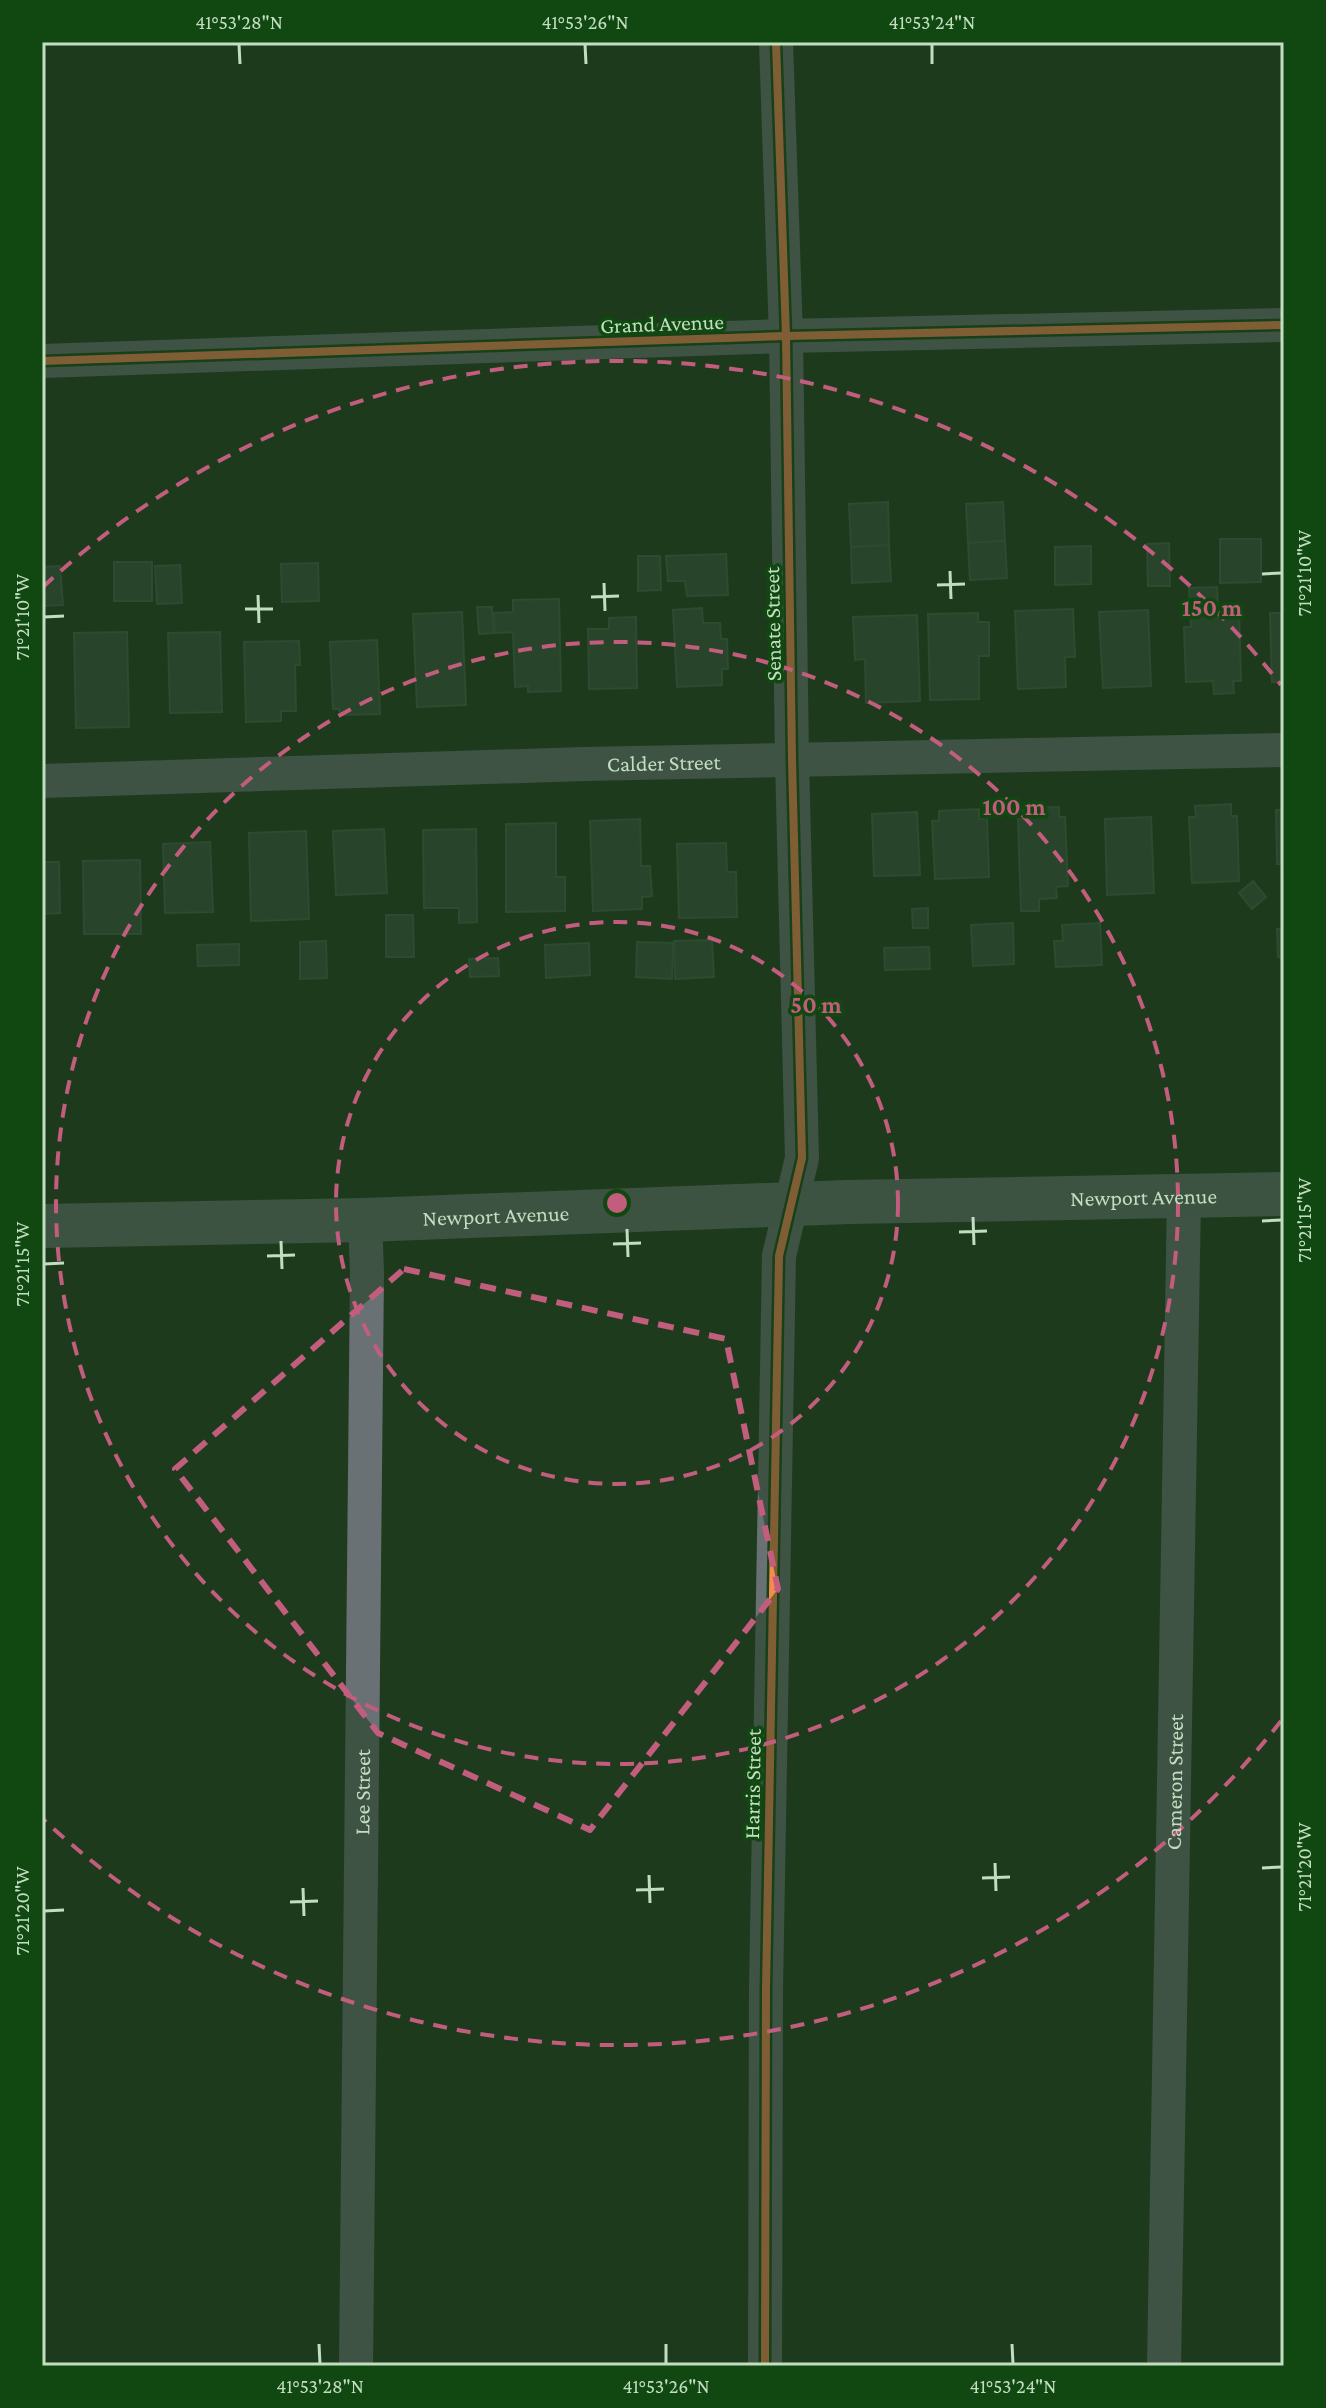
<svg xmlns="http://www.w3.org/2000/svg" width="1326" height="2408" font-family="'Crimson Pro',serif">
<rect width="100%" height="100%" fill="#1e3b1e"/>
<g fill="#36503d" stroke="#415f4b" stroke-width="2">
<path d="M888,502l1,43 -38,2 -2,-43z"/>
<path d="M1003,502l2,39 -37,2 -2,-39z"/>
<path d="M1220,539h41v43l-41,1z"/>
<path d="M1005,541l2,37 -37,2 -2,-37z"/>
<path d="M1169,543l1,43h-22l-1,-42z"/>
<path d="M889,545l2,36 -39,2 -1,-36z"/>
<path d="M1091,546v38l-36,1v-38z"/>
<path d="M726,554l2,41 -41,1 -2,-15h-17l-2,-25z"/>
<path d="M638,556h22l1,34 -23,1z"/>
<rect x="114" y="562" width="38" height="39"/>
<path d="M318,563l1,38 -37,1 -1,-38z"/>
<path d="M180,565l2,38 -25,1 -2,-38z"/>
<path d="M60,566l3,39 -21,1v-39z"/>
<path d="M1217,587l1,21h21l2,73h-8l1,12 -20,1 -1,-13 -27,1 -2,-55h7l-2,-39z"/>
<path d="M559,599l2,92 -33,1v-6l-13,1 -2,-55 -18,1 -1,-20 19,-1v-12z"/>
<path d="M477,607h15l1,26 -14,1z"/>
<path d="M702,608l1,15h17l1,16h6l1,30h-6v16l-45,2 -4,-77z"/>
<path d="M1073,609l2,48h-10l1,30 -48,2 -3,-78z"/>
<path d="M1148,610l3,76 -48,2 -4,-76z"/>
<path d="M462,612l4,93 -49,2 -4,-93z"/>
<path d="M978,613v9h11v34h-10v43l-49,1 -2,-86z"/>
<path d="M1270,613h14v69h-12z"/>
<path d="M917,615l3,86 -54,2 -1,-44 -10,1 -2,-43z"/>
<path d="M636,617l1,71 -48,1 -1,-60h21v-11z"/>
<path d="M127,632l2,95 -53,1 -2,-95z"/>
<path d="M220,632l2,80 -52,1 -2,-80z"/>
<path d="M377,640l3,74 -40,1 -1,-6h-6l-3,-67z"/>
<path d="M299,641l1,24h-5l1,46h-15v10l-35,1 -2,-80z"/>
<path d="M1231,804v12h6l2,65 -47,2 -3,-66h7l-1,-11z"/>
<path d="M1059,807v10h6l3,69 -12,1 1,11 -18,1v12h-18l-3,-92h5v-11z"/>
<path d="M979,809v10l8,-1 2,59 -54,2 -3,-58h7v-10z"/>
<path d="M1276,810h8v54h-7z"/>
<path d="M917,812l3,63 -46,1 -2,-62z"/>
<path d="M1151,817l3,76 -47,2 -2,-76z"/>
<path d="M640,819l1,47h9l2,30 -10,1v12l-49,2 -3,-90z"/>
<path d="M556,823v54h9v34l-59,1v-88z"/>
<path d="M384,829l3,64 -51,2 -3,-64z"/>
<path d="M476,829l1,93 -18,1v-15h-35l-1,-78z"/>
<path d="M306,831l3,88 -58,2 -2,-88z"/>
<path d="M210,842l3,70 -48,1 -2,-69z"/>
<path d="M726,843l1,29h9l1,45 -58,1 -2,-74z"/>
<path d="M140,860l1,74h-57l-1,-73z"/>
<path d="M42,862h17l1,51 -18,1z"/>
<path d="M1253,881l13,16 -14,12 -13,-16z"/>
<path d="M928,908v20h-15l-1,-19z"/>
<path d="M386,915h27l1,42h-28z"/>
<path d="M1013,923l1,41 -41,2 -2,-41z"/>
<path d="M1100,923l2,42 -46,2 -2,-26h9l-1,-16z"/>
<path d="M1277,929h7v28h-6z"/>
<path d="M712,940l2,37 -39,2 -1,-38z"/>
<path d="M326,941l1,37 -27,1v-37z"/>
<path d="M637,942l36,1 -1,36 -36,-2z"/>
<path d="M589,943l1,32 -44,3 -1,-33z"/>
<path d="M239,944v21l-41,1 -1,-21z"/>
<path d="M929,947l1,22 -45,1 -1,-22z"/>
<path d="M498,958l1,18 -29,1 -1,-18z"/>
</g>
<g fill="none" stroke-linecap="round" stroke-linejoin="round">
<g stroke="#697174" stroke-width="34">
<path d="M42,361l744,-25 498,-11"/>
<path id="s1" d="M42,781l542,-17 700,-14"/>
<path id="s2" d="M356,2366l11,-1094 -2,-52"/>
<path d="M765,2366l1,-376 13,-734 23,-98 -10,-399 -6,-423 -10,-294"/>
<path id="s3" d="M1164,2366l20,-1169"/>
</g>
<path stroke="#62726e" stroke-width="44" id="s4" d="M42,1226l323,-6 483,-18 436,-8"/>
<g stroke="#114812" stroke-width="13">
<g id="cycleway">
<path d="M42,361l744,-25 498,-11"/>
<path d="M765,2366l1,-376 13,-734 23,-98 -10,-399 -6,-423 -10,-294"/>
</g>
</g>
<use href="#cycleway" stroke="#f68b52" stroke-width="8"/>
</g>
<path d="M0 0H1326V2408H0ZM404,1269l322,70 52,250 -188,241 -212,-97 -203,-264z" fill="#1e3b1e" fill-opacity=".55" fill-rule="evenodd"/>
<path fill="none" stroke="#c25d7e" stroke-width="6" stroke-dasharray="16 10" stroke-linejoin="round" d="M404,1269l322,70 52,250 -188,241 -212,-97 -203,-264z"/>
<path fill="none" stroke="#c2dec0" stroke-width="3" d="M239,44l1,20M585,44l1,20M932,44v20M950,571l1,28M1262,574l20,-1M604,583l1,28M937,585l28,-1M258,595l1,28M591,597l28,-1M245,609h28M44,617l20,-1M973,1217l1,28M1262,1221l20,-1M627,1229l1,28M959,1232l28,-1M281,1241l1,28M613,1244l28,-1M267,1256l28,-1M44,1264l20,-1M995,1863l1,28M1262,1868l20,-1M649,1875l1,28M982,1878l28,-1M303,1888l1,28M636,1890l28,-1M290,1902l28,-1M44,1911l20,-1M319,2344l1,20M666,2344v20M1012,2344l1,20"/>
<g fill="none" stroke="#c25d7e" stroke-width="4" stroke-dasharray="14 10">
<circle cx="617" cy="1203" r="281"/>
<circle cx="617" cy="1203" r="561"/>
<path d="M1281 1721A842 842 0 0 1 43 1819M43 587A842 842 0 0 1 1281 685"/>
</g>
<g text-anchor="middle" stroke-width="7" stroke-linejoin="round" paint-order="stroke">
<g font-size="22" fill="#c2dec0" stroke="#114812">
<text transform="translate(662 323) rotate(-2)" y="8">Grand Avenue</text>
<text transform="translate(772 624) rotate(-91)" y="8">Senate Street</text>
<text dy="8" stroke="none"><textPath href="#s1" startOffset="622">Calder Street</textPath></text>
<text dy="8" stroke="none"><textPath href="#s4" startOffset="1102">Newport Avenue</textPath></text>
<text dy="8" stroke="none"><textPath href="#s4" startOffset="454">Newport Avenue</textPath></text>
<text dy="8" stroke="none"><textPath href="#s3" startOffset="584">Cameron Street</textPath></text>
<text transform="translate(752 1784) rotate(-89)" y="8">Harris Street</text>
<text dy="8" stroke="none"><textPath href="#s2" startOffset="574">Lee Street</textPath></text>
</g>
</g>
<circle cx="617" cy="1203" r="12" fill="#c25d7e" stroke="#114812" stroke-width="4"/>
<g font-size="24" text-anchor="middle" font-weight="bold" fill="#c25d7e" stroke="#114812" stroke-width="7" stroke-linejoin="round" paint-order="stroke">
<text x="1212" y="616">150 m</text>
<text x="1014" y="815">100 m</text>
<text x="816" y="1013">50 m</text>
</g>
<rect width="1326" height="2408" fill="none" stroke="#114812" stroke-width="88"/>
<rect x="44" y="44" width="1238" height="2320" fill="none" stroke="#c2dec0" stroke-width="3"/>
<g font-size="20" text-anchor="middle" fill="#c2dec0">
<text x="239" y="29">41°53'28"N</text>
<text x="585" y="29">41°53'26"N</text>
<text x="932" y="29">41°53'24"N</text>
<text transform="translate(1304 573) rotate(-90)" y="7">71°21'10"W</text>
<text transform="translate(22 617) rotate(-90)" y="7">71°21'10"W</text>
<text transform="translate(1304 1220) rotate(-90)" y="7">71°21'15"W</text>
<text transform="translate(22 1264) rotate(-90)" y="7">71°21'15"W</text>
<text transform="translate(1304 1867) rotate(-90)" y="7">71°21'20"W</text>
<text transform="translate(22 1911) rotate(-90)" y="7">71°21'20"W</text>
<text x="320" y="2393">41°53'28"N</text>
<text x="666" y="2393">41°53'26"N</text>
<text x="1013" y="2393">41°53'24"N</text>
</g>
</svg>
